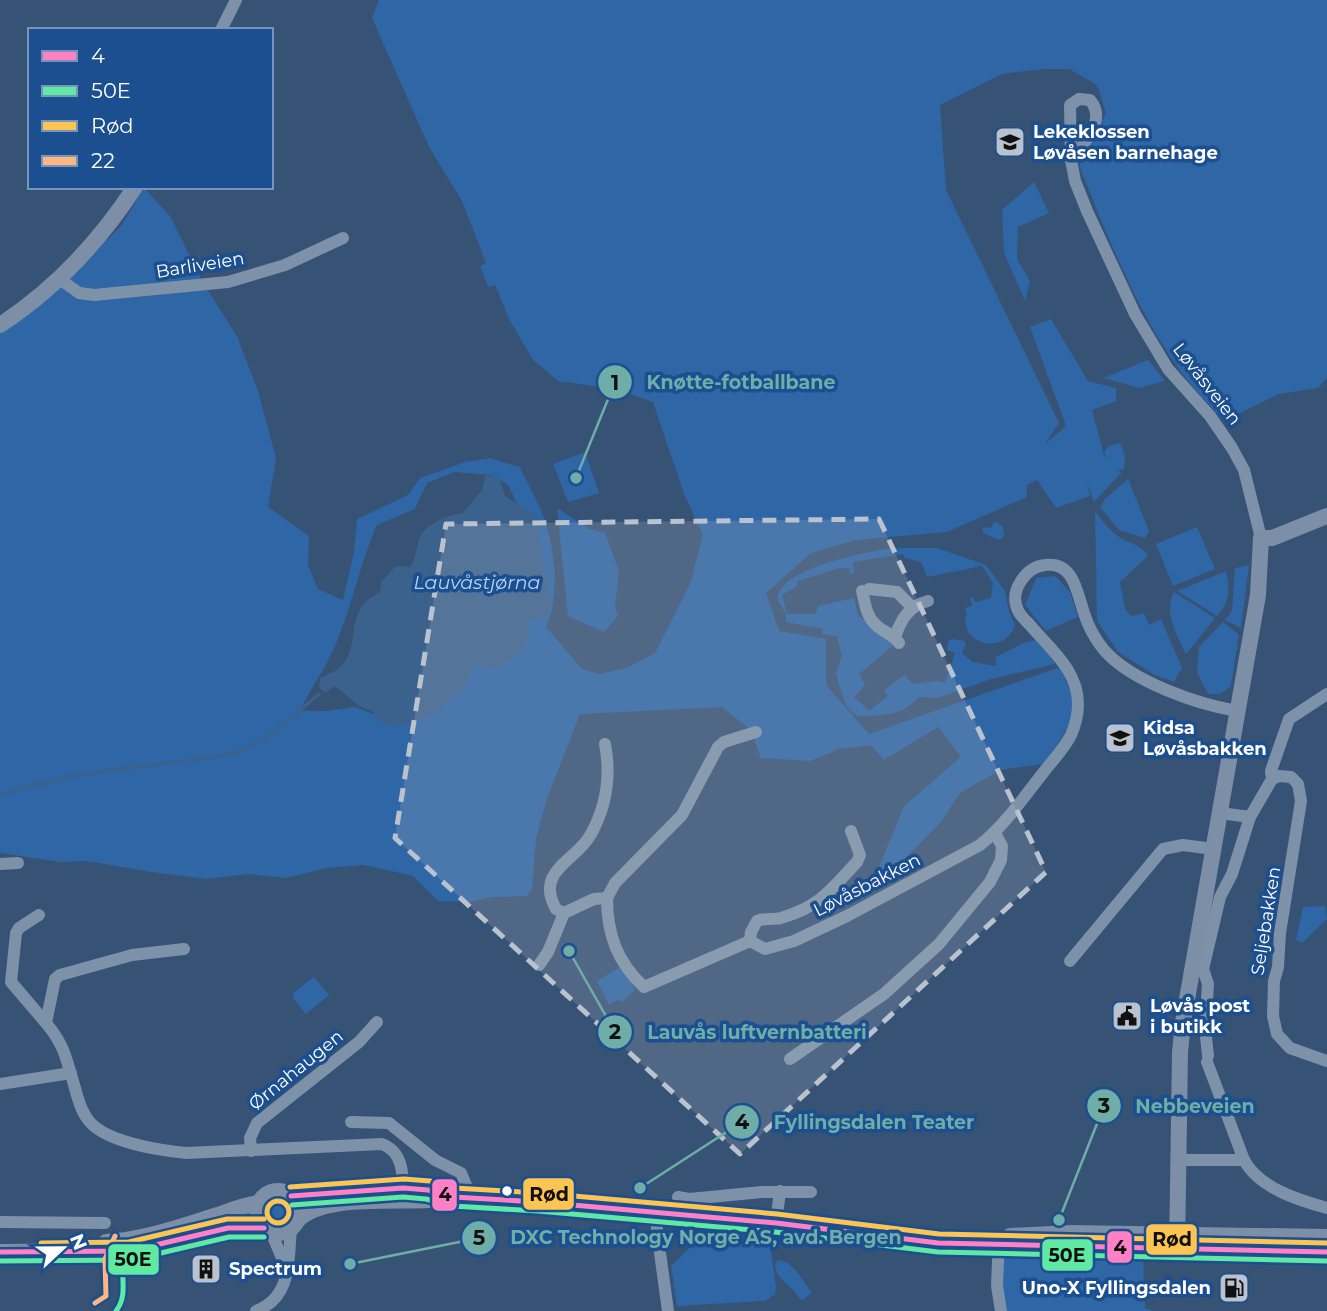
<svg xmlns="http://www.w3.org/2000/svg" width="1327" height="1311" font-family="Montserrat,sans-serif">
<rect width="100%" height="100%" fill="#365274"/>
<g fill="#2f66a5" fill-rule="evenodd">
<path d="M379,0h948v378l-9,10 -39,6 -55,27c-14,-16 -30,-32 -43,-49 -45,-62 -74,-136 -102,-207l27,-52 -9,-28 -28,-16h-26l-41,5 -62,31 6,85 113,233 -14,21 21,-18 -36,-99 21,-8 37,62 28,7v13l-24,9 13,49v-8l4,-5 11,-3 5,13 -1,13 -8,1 6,2 -28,30 -7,-19 3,13 -34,12 -19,-28 -10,5v12l-80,35 -91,8 -45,13 -45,40 13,38 47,8v46l43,49 191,-67 18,42 -22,38 -13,17 -43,6 -40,23 -20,30 -73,74 37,-91 57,-49 -23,-30 -54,33 -13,-15 -32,4 -29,12 -49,-3 -10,-28 -29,-23 -142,7 -34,87 -10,38 -4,49 -5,8 -36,1 -20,5 -33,-1 -25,-25 -49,-11 -37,3 -41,10 -38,-4 -41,5 -56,-7 -64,-11 -27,1 -60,-9v-523l53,-37 68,-67 23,-38 26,28 32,65 35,55 21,55 18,67 -8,49 41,29 -1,29 10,24 25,11 11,-48 3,-33 51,-24 12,-17 45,-16 25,-4 30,9c8,18 20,37 26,56 9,32 14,72 0,104l36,42 17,5 28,-6 28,-15 35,-69 13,-49 -19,-41 -31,-92 -38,-13 -57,-8 -25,-21 -25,-43 -13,-32 -7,2 -8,-21 6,-3 -24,-62 -33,-54 -57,-129zM455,472l36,3 17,10 31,64 -143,173 -42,-15 -27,4h-27c10,-22 26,-43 36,-67 16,-39 24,-80 41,-119l38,-16 12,-26z"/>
<path d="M1034,182l15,31 -31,14 -1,32 13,22 -5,20 -21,-48 -2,-43z"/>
<path d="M1148,360l17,21 -26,7 -36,-10z"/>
<path d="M585,452l14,41 -31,9 -15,-38z"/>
<path d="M1128,479l21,52 -4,7 -26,-8 -19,-23 5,-8z"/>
<path d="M557,508l32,21 16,4 14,38 -4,36 3,9 -14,16 -36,-16z"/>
<path d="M1095,511c7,9 14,19 24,26 11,7 22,7 29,19l-28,26 5,27 6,7 13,-3 5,12 12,-6 21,49 -8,14 -19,-7 -37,-23 -21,-31z"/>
<path d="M994,522c8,2 10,5 10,14l-5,4 -16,-7v-6l8,1z"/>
<path d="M1197,527l18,42 -42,17 -17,-42z"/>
<path d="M894,548h43l49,17 19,26 4,20 6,14c-6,21 -32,25 -46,8 -3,-4 -3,-12 -4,-17l2,-1 -2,-7 7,-2 -2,-9h3l2,5 16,-4 2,-15 -11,-17 -55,11 -6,-15 -16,-4 -2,-4 -50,8 1,11 -4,1 -1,-6h-10l-41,13 -2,6 -14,8 5,19h29l2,-8 36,-8 4,17 36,30 -35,29 6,11 -11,12 15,14 19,-15 -4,-6 20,-15 9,9 24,-3 8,2 10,-30 -8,-3 1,-8 4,-3 12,2 2,3 -4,9 11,9 23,4v-9l27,-14 12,-3 12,11 8,13 -64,15 -54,19 -18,-1c-18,20 -36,18 -62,19l-10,-9 -7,-19 -4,-15 6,-17 -5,-20 -15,-2 1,-5 -37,-7v-8l-9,-15c1,-3 2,-7 4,-10 15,-23 87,-38 113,-41z"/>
<path d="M1249,565v1l-8,62 -16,-8 7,-9 3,-43z"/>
<path d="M1226,571c4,18 4,31 -9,45l-40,-25z"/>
<path d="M1055,576l15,16 8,25 -32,14 -21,-26 11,-27z"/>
<path d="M1174,592l41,26 -29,36c-9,-18 -23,-43 -12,-62z"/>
<path d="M1223,622l16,13 -8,51 -11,8h-12l-11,-21 2,-26z"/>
<path d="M1325,906l2,13 -25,24 -6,-3 7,-33z"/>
<path d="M623,965l12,25 -12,11 -6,-1 -8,5 -12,-24z"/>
<path d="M314,977l15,18 -23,19 -12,-15 -1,-6z"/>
<circle cx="278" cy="1212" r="15"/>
<path d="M696,1242l74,3 6,43 -1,6 -10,7 -88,5 -6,-40z"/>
<path d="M999,1246l72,1 72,10 2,51 9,3h-153z"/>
<path d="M778,1260c17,2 24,21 34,32l-10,9c-3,-4 -9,-11 -11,-13 -8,-8 -15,-11 -16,-24z"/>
</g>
<path fill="#3b618d" d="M485,475l14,2 6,19 32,20 6,47 8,35 -2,17 -19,6 -4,25 -30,24 -21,-6 -11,24 -32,27 -33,12 -21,-5 -6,-11 -13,-5 -24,-20 -10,7 -6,-5 1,-10c6,-3 15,-6 20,-11 24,-22 0,-55 40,-75l1,-10 15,-16 14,1c6,-8 6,-18 9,-28 4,-14 30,-25 44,-26l19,-23z"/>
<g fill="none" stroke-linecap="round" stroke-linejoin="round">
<path stroke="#3b618d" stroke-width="3.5" d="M0,794l72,-18 161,-22c33,-12 60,-38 86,-60"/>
<g stroke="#7d92a8" stroke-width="12">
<path d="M221,30l15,-30"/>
<path d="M1071,160c14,-18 36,-40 19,-60l-11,-1 -9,6 1,55 4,21 12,30 48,103 33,55 42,47 22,32 12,22 17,68"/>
<path d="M61,280l18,13 15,2 134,-13 57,-17 58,-27"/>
<path d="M869,589l28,3 16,16"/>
<path d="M862,591c3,11 4,25 13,33 7,8 17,9 24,19"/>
<path d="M895,637c6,-18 14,-31 33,-36"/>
<path d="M605,744c6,32 2,61 -14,90 -14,27 -57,36 -35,75l8,4 30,-14 13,-1c0,36 10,64 37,89l106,-46"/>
<path d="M1272,779l7,-3 12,1 7,7 3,17 -21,132 -2,34 -4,14 -1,35 4,18 13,14 37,13"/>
<path d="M1220,813l30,4 22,-38 -1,-8 18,-52 38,-25"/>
<path d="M0,864l18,-1"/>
<path d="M607,898l8,-15 67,-68 36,-68 6,-5 32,-10"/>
<path d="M39,915l-20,13 -3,5 -5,49 35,41"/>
<path d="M750,941l15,8 29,-8 53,-25 133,-71c25,-20 43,-47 63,-72 9,-12 21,-24 28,-38 4,-9 7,-21 7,-31 0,-34 -28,-55 -48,-79 -5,-5 -11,-10 -13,-17 -7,-18 9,-41 28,-43 29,-4 32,28 39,48 4,13 11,26 20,37 28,32 93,54 133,61"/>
<path d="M750,941l1,-9 6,-11c9,-4 18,0 27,-4 38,-12 47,-28 73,-55l3,-7 -9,-24"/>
<path d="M184,949l-52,6 -72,20 -5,4 -9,44c18,22 19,32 27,58 4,14 7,29 16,40 18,22 71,29 97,32l196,-9c21,8 21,29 21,50"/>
<path d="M1070,961l93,-112 20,-4 30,4"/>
<path d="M539,965l9,-13 16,-39"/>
<path d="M1208,1056l-3,-29 3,-43 -5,-15 17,-72 12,-23 18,-57"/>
<path d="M790,1059l94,-65 55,-50 51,-62 11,-22 1,-14 -7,-13"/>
<path d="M1207,1062l37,98"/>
<path d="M0,1084l71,-11"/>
<path d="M351,1122l38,1 46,37 26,13 5,12 -1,13"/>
<path d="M251,1151l-1,-13 7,-15 102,-81 18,-20"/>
<path d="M1178,1160h66c15,28 54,40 83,48"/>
<path d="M678,1197l11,2 73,-7h49"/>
<path d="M657,1213v18l11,80"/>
<path d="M0,1222l105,1"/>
<path d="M776,1223l4,-32"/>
<path d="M271,1232l14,33"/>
<path d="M999,1237l-2,49 4,25"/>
<path d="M256,1311c36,-14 32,-50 35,-83"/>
</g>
<g stroke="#7d8ea7" stroke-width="16">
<path d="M0,325c55,-36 99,-83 135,-138"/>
<circle cx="278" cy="1212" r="21"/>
<path d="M291,1196l112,-8 25,2 25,7 86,5 237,21 162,20 389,9"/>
<path d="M296,1222c25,-30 107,-18 144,-23"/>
<path d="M1010,1236l61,-3 256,4"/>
<path d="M106,1242c38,-2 76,-16 112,-27 14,-5 26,-10 41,-12"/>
<path d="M1177,1250l3,-198 3,-30 75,-427 3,-57h11l55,-22"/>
<path d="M0,1252l130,-1 98,-23h36"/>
</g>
<g stroke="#1b4f8f" stroke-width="10">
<g id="bus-1">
<path d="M291,1196l112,-8 25,2 25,7 86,5 237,21 162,20 389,9"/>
<path d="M0,1252l130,-1 98,-23h36"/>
</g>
</g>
<g stroke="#1b4f8f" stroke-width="10">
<g id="bus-2">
<path d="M292,1205l111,-8 23,2 26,7 86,5 237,21 163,20 389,9"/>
<path d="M0,1261l131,-1 98,-23h35"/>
<path d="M116,1311c15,-19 0,-42 11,-62l13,-4"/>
</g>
</g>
<g stroke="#1b4f8f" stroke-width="10">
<g id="bus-3">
<path d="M290,1187l114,-8 26,2 24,7 86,5 237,21 162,20 388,9"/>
<circle cx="278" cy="1212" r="11"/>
<path d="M41,1243l88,-1 98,-23h37"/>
</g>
</g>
<g stroke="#1b4f8f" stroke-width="10">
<path id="bus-4" d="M95,1303l11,-7 -1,-37 10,-23"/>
</g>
<use href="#bus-1" stroke="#ff80c5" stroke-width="5"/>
<use href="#bus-2" stroke="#60e9a3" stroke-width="5"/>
<use href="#bus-3" stroke="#fcc553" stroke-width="5"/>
<use href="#bus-4" stroke="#ffb580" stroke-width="5"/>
</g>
<path fill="#b9c2ce" fill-opacity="0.2" stroke="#b9c2ce" stroke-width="5" stroke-dasharray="14 9" stroke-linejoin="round" d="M879,519l167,353 -306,282 -345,-316 51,-314z"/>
<defs>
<g id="school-square" transform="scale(1.575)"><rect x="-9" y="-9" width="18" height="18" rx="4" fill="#b9c2ce" stroke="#1b4f8f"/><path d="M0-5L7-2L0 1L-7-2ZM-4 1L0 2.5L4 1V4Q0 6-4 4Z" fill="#111"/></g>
<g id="civic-square" transform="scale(1.575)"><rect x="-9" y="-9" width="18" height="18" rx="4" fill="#b9c2ce" stroke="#1b4f8f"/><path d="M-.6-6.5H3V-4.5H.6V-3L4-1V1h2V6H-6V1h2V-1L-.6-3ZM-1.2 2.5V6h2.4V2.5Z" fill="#111"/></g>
<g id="building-square" transform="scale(1.575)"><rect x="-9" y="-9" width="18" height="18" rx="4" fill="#b9c2ce" stroke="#1b4f8f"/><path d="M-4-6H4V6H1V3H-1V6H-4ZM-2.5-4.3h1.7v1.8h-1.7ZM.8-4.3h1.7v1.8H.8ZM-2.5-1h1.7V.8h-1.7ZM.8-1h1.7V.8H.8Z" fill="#111"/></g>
<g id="fuel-square" transform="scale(1.575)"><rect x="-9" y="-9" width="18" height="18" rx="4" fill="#b9c2ce" stroke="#1b4f8f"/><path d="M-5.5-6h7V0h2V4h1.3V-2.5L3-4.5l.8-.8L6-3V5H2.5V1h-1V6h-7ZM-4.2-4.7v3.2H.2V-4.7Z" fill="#111"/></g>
</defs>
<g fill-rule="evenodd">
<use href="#school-square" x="1010" y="142"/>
<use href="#school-square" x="1120" y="738"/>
<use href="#civic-square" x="1127" y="1016"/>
<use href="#building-square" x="206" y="1269"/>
<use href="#fuel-square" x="1234" y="1288"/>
</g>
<circle fill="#fff" stroke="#1b4f8f" stroke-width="2.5" cx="507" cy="1191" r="6"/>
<g text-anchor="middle" stroke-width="7" stroke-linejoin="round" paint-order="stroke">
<g font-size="18" font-weight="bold" fill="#fff" stroke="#1b4f8f" text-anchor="start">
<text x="1033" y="138">Lekeklossen<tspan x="1033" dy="21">Løvåsen barnehage</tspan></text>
<text x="1143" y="734">Kidsa<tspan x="1143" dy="21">Løvåsbakken</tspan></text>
<text x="1150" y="1012">Løvås post<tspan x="1150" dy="21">i butikk</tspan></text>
<text x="229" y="1275">Spectrum</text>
<text x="1211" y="1294" text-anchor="end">Uno-X Fyllingsdalen</text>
</g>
<g font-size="18" fill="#fff" stroke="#1b4f8f">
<text transform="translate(200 265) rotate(-9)" y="6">Barliveien</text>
<text transform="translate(1207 384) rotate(52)" y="6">Løvåsveien</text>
<text transform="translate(867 885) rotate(-27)" y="6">Løvåsbakken</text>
<text transform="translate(1266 921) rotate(-81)" y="6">Seljebakken</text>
<text transform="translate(296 1070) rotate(-39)" y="6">Ørnahaugen</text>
</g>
<g font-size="19" font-style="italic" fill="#b5d3f5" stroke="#1b4f8f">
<text x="477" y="589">Lauvåstjørna</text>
</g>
</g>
<path fill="none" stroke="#6fada8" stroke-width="2.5" d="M576 478L615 382M569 951L615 1032M1059 1220L1104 1106M640 1188L742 1122M350 1264L479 1238"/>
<g fill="#6fada8" stroke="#1b4f8f" stroke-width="2.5">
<circle cx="576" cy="478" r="7"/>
<circle cx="569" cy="951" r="7"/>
<circle cx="1059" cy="1220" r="7"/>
<circle cx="640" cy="1188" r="7"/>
<circle cx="350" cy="1264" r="7"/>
<circle cx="615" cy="382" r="18"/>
<circle cx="615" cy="1032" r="18"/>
<circle cx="1104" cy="1106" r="18"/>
<circle cx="742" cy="1122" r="18"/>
<circle cx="479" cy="1238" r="18"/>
</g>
<g font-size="21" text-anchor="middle" font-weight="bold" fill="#111">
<text x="615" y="390">1</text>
<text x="615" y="1039">2</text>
<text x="1104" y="1113">3</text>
<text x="742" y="1129">4</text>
<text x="479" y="1245">5</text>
</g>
<g font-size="19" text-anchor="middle" font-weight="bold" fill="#6fada8" stroke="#1b4f8f" stroke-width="7" stroke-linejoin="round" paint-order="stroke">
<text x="741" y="389">Knøtte-fotballbane</text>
<text x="757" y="1039">Lauvås luftvernbatteri</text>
<text x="1195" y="1113">Nebbeveien</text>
<text x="874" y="1129">Fyllingsdalen Teater</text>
<text x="706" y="1244">DXC Technology Norge AS, avd. Bergen</text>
</g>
<g stroke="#1b4f8f" stroke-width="2.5">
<rect x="522" y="1177" width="53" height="34" rx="7" fill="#fcc553"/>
<rect x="431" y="1178" width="27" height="34" rx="7" fill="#ff80c5"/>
<rect x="1145" y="1223" width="53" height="33" rx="7" fill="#fcc553"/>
<rect x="1106" y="1230" width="27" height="34" rx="7" fill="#ff80c5"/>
<rect x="1041" y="1238" width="53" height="34" rx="7" fill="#60e9a3"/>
<rect x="107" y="1243" width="53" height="33" rx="7" fill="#60e9a3"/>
</g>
<g font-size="19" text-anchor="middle" font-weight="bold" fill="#111">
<text x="549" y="1201">Rød</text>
<text x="445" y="1201">4</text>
<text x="1172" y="1246">Rød</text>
<text x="1120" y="1254">4</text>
<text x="1067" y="1262">50E</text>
<text x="133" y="1266">50E</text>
</g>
<rect x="28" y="28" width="245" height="161" fill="#1b4f8f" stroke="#7695bc" stroke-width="2"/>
<rect x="42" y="51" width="35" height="10" fill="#ff80c5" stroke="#7695bc" stroke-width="2"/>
<text x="91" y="63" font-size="21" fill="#ffffff">4</text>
<rect x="42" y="86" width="35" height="10" fill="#60e9a3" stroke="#7695bc" stroke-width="2"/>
<text x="91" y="98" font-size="21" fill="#ffffff">50E</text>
<rect x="42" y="121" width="35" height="10" fill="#fcc553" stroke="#7695bc" stroke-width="2"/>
<text x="91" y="133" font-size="21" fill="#ffffff">Rød</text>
<rect x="42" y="156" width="35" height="10" fill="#ffb580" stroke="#7695bc" stroke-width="2"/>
<text x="91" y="168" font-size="21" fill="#ffffff">22</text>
<g transform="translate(63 1248) rotate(68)" stroke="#1b4f8f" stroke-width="5" paint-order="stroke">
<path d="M0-5L12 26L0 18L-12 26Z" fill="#ffffff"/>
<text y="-10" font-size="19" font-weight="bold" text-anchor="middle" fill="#ffffff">N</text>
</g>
</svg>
